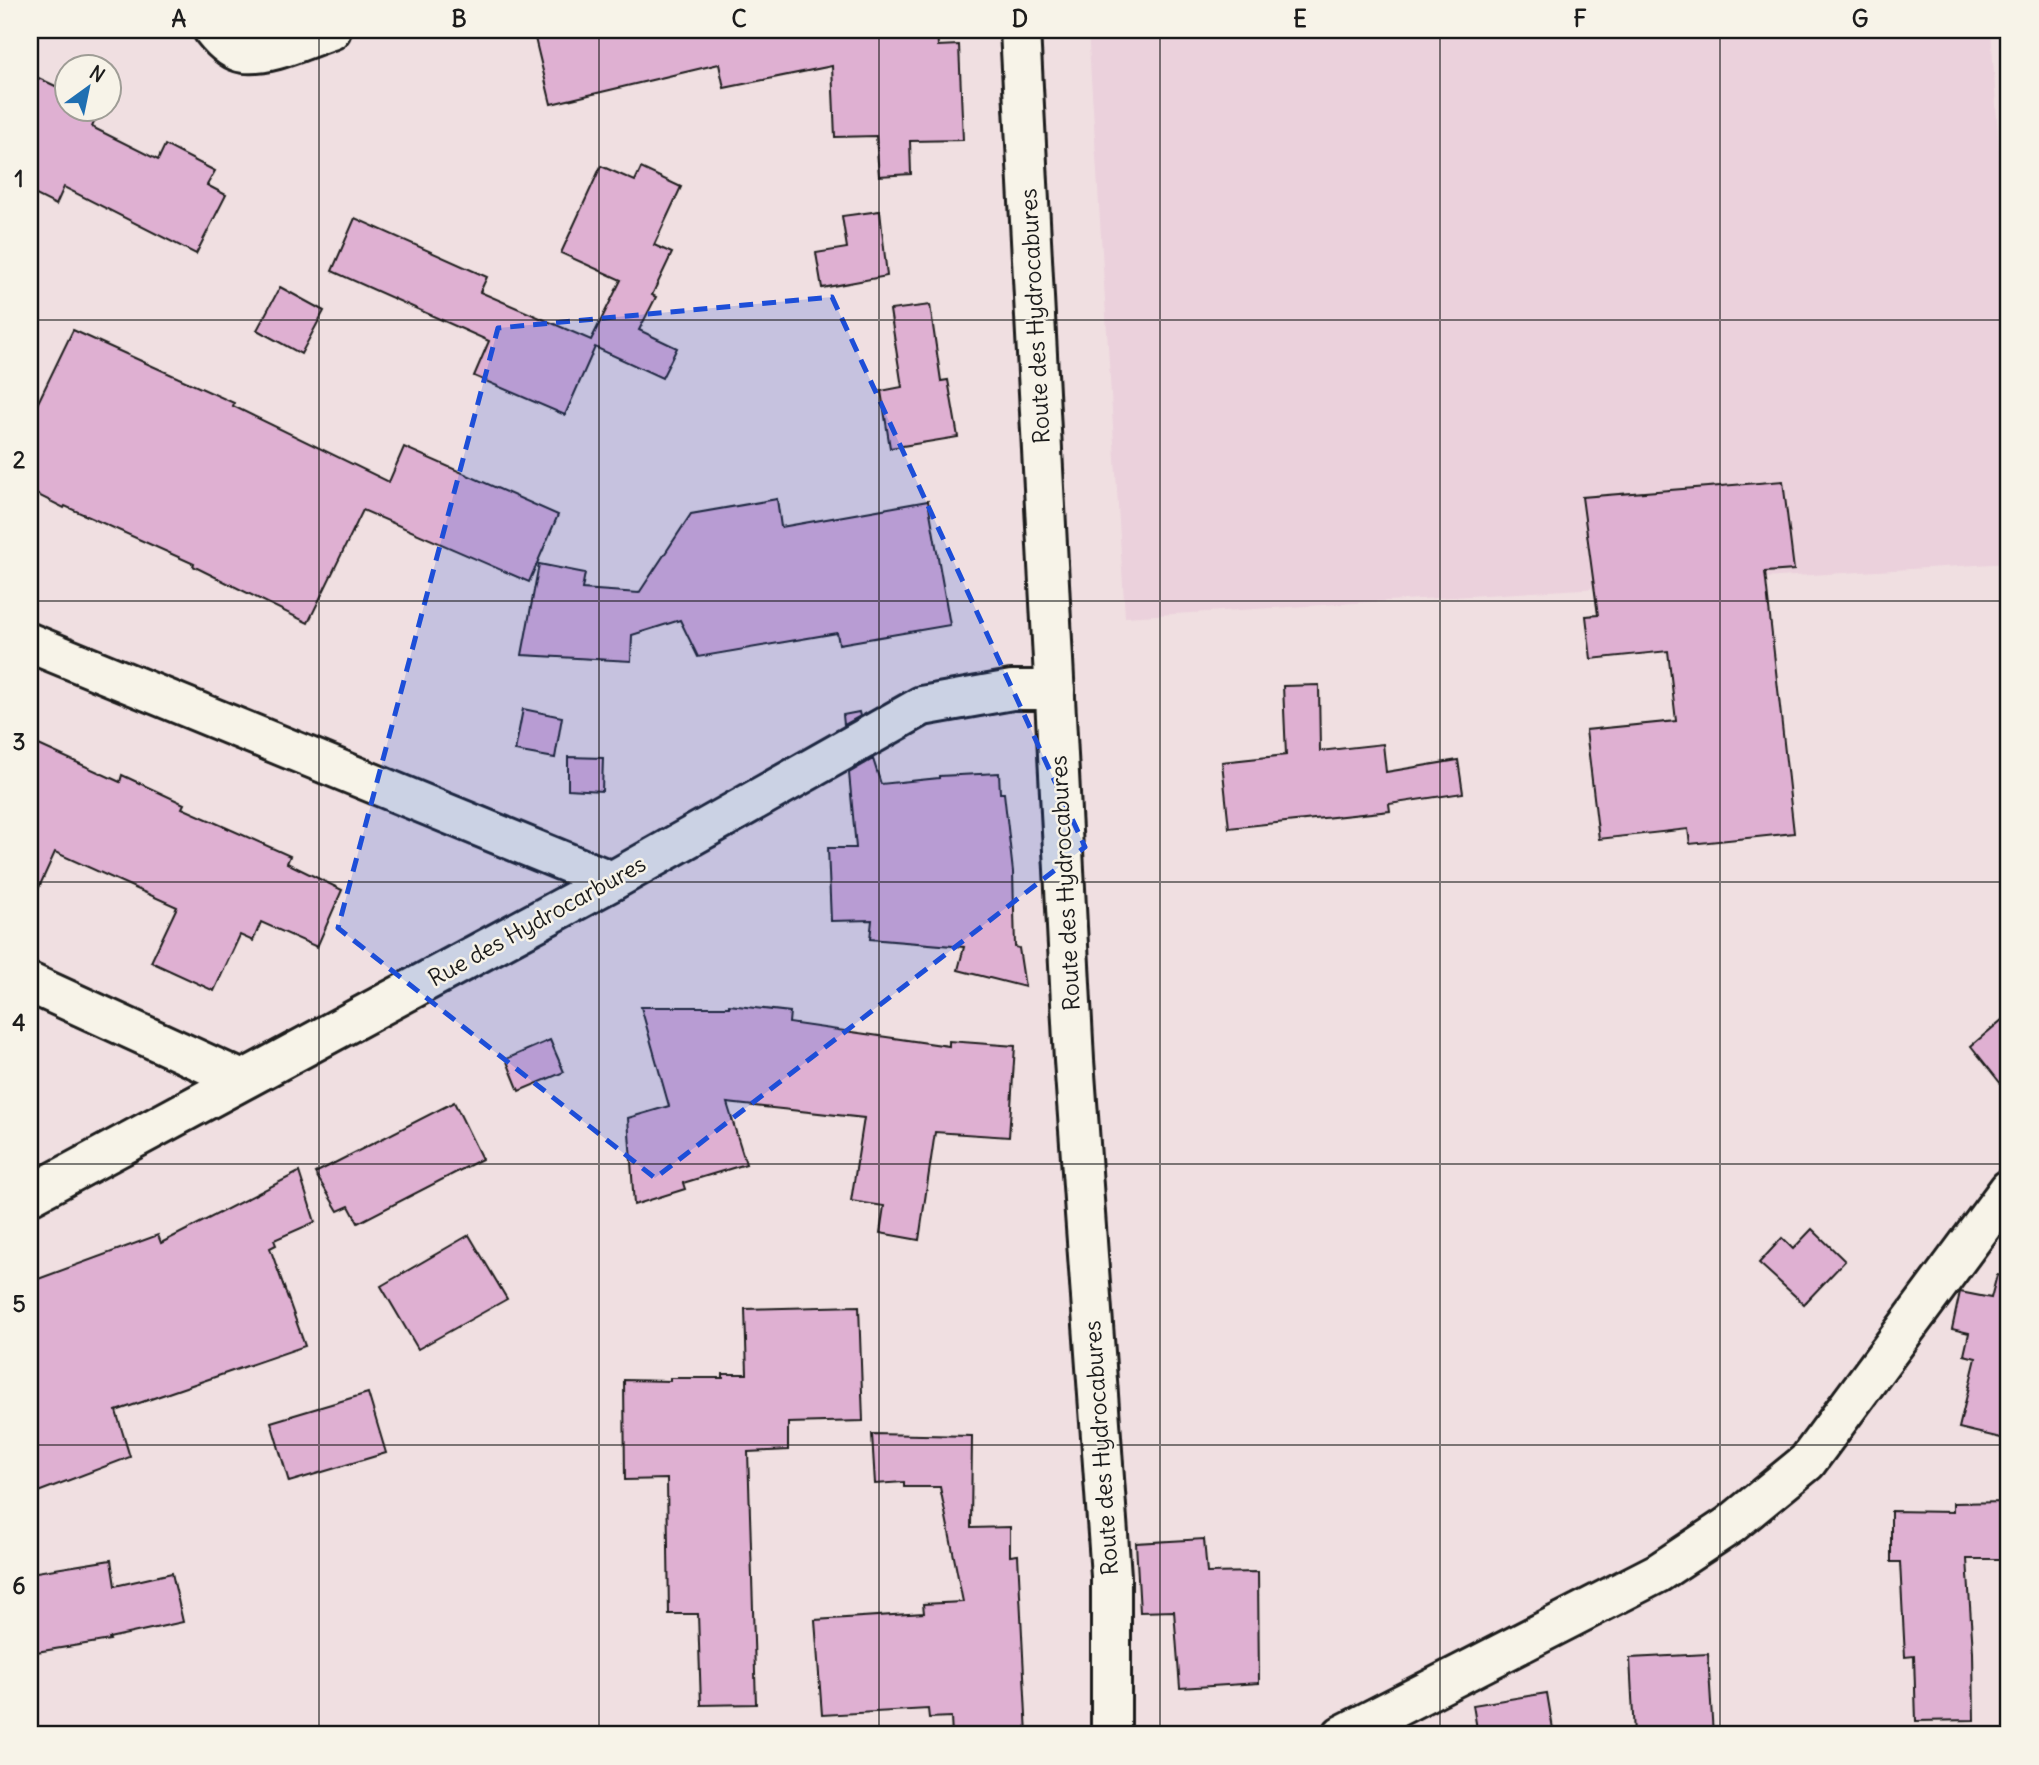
<svg xmlns="http://www.w3.org/2000/svg" width="2039" height="1765" font-family="Delius,sans-serif">
<rect width="100%" height="100%" fill="#f0dfe1"/>
<filter id="ink" filterUnits="userSpaceOnUse"><feTurbulence type="fractalNoise" baseFrequency=".0143" numOctaves="2"/><feDisplacementMap in="SourceGraphic" scale="14" xChannelSelector="R" yChannelSelector="G"/><feConvolveMatrix kernelMatrix="1 2 1 2 8 2 1 2 1" color-interpolation-filters="sRGB"/></filter>
<g filter="url(#ink)">
<path fill="#ebd1dc" d="M1088,30h903l18,269v264l-884,54z"/>
<g fill="#dfb0d2" stroke="#1c1c1c" stroke-width="2">
<path d="M533,30h404l1,16 21,-1 4,95 -53,1 1,33 -32,2 -3,-40 -41,1 -3,-71 -108,22 -5,-24 -168,40z"/>
<path d="M30,74l36,17v17h34l-8,19 66,33 7,-15 50,26 -8,14 19,10 -30,59 -132,-67 -8,18 -26,-13z"/>
<path d="M601,166l34,15 6,-13 40,19 -27,58 18,8 -20,42 4,2 -17,33 38,18 -15,30 -67,-31 -30,68 -91,-39 15,-35 -157,-70 23,-53 132,59 -7,15 111,48 30,-60 -60,-27z"/>
<path d="M880,211l7,65 -65,12 -6,-35 31,-5 -5,-32z"/>
<path d="M280,287l44,24 -23,43 -44,-24z"/>
<path d="M930,305l11,76 7,-1 10,57 -68,11 -9,-57 21,-4 -12,-77z"/>
<path d="M73,330l161,73 -1,3 156,76 15,-35 154,68 -29,67 -166,-72 -55,113 -115,-57 1,-2 -129,-58 -1,2 -34,-17v-72z"/>
<path d="M1783,481l11,89 -29,2 29,261 -104,11 -2,-15 -89,10 -13,-109 90,-9 -8,-70 -77,8 -5,-43 12,-1 -16,-118z"/>
<path d="M777,499l4,28 147,-26 22,124 -111,19 -2,-11 -139,24 -18,-37 -48,15 -1,26 -109,-6 17,-91 46,9 -3,16 57,4 52,-79z"/>
<path d="M1319,685l1,66 63,-7 3,28 72,-12 5,33 -74,11 1,7 -161,17 -7,-66 64,-7 -3,-69z"/>
<path d="M523,709l39,8 -7,41 -40,-7z"/>
<path d="M859,712l1,4 -16,9 -1,-10z"/>
<path d="M30,741l90,41 2,-7 62,29 -2,4 108,48 -3,7 55,27 -25,57 -56,-25 -8,19 -13,-6 -26,56 -63,-29 26,-55 -122,-55 -25,55z"/>
<path d="M568,757l35,1 -1,33 -34,-2z"/>
<path d="M873,759l8,25 58,-6v-2l60,-3 1,20h4l9,79 2,75 4,1 6,39 -67,-17 6,-23 -94,-8 2,-19 -41,1 -3,-73h28l-7,-75z"/>
<path d="M729,1005l61,7 -1,11 160,23v-5l66,5 -6,91 -74,-5 -16,108 -39,-7 4,-27 -33,-5 13,-83 -137,-15 19,61 -63,19 2,6 -51,16 -6,-87 41,-12 -28,-99h88z"/>
<path d="M2009,1014v80l-38,-48z"/>
<path d="M550,1040l14,32 -45,19 -13,-32z"/>
<path d="M454,1102l28,57 -124,64 -9,-17 -11,5 -23,-38z"/>
<path d="M299,1172l16,50 -41,18 2,5 -6,3 35,98 -189,65 14,46 -100,38v-213l128,-47 3,8z"/>
<path d="M1812,1229l33,32 -41,43 -45,-41 23,-25 11,11z"/>
<path d="M469,1235l38,64 -89,50 -37,-63z"/>
<path d="M1997,1275l12,2v163l-50,-12 17,-70 -12,-3 5,-22 -17,-4 8,-37 31,6z"/>
<path d="M859,1306l4,115 -75,2v27l-40,2 8,252 -55,1 -3,-91h-29l-2,-135 -42,1 -1,-100 46,1v-3h53v-4h24l-2,-65z"/>
<path d="M368,1393l18,60 -97,29 -18,-60z"/>
<path d="M872,1434l100,2 -1,92 39,-1v29l8,-1 9,180h-75l-1,-18 -22,1 -1,-9 -106,6 -7,-95 109,-7 -1,-9 40,-2 -23,-115h-36v-5l-29,2z"/>
<path d="M2007,1502v57h-40l6,93 1,68 -58,1 -2,-65 -9,1 -5,-95h-9v-51l62,1v-9z"/>
<path d="M1204,1539l3,34 51,-1 1,111 -79,5 -6,-77 -34,1 -4,-69z"/>
<path d="M111,1560l4,26 57,-13 11,49 -74,16 1,2 -80,13v-80z"/>
<path d="M1708,1654l5,81h-79l-4,-77z"/>
<path d="M1547,1693l7,42h-76l-5,-30z"/>
</g>
<g fill="none" stroke-linecap="round" stroke-linejoin="round">
<g stroke="#1c1c1c" stroke-width="44">
<g id="minor">
<path d="M213,30c7,9 18,21 31,23 28,3 61,-15 87,-23"/>
<path d="M1020,30l54,1030 37,516v159"/>
<path d="M30,643l582,238"/>
<path d="M30,983l212,97"/>
<path d="M30,1195l582,-314 310,-175 90,-16h43"/>
<path d="M1342,1735l316,-162 72,-48 77,-63 202,-273"/>
</g>
</g>
<use href="#minor" stroke="#f7f3e8" stroke-width="38"/>
</g>
</g>
<path fill="#1d4ed8" fill-opacity="0.2" stroke="#1d4ed8" stroke-width="5" stroke-dasharray="14 9" stroke-linejoin="round" d="M832,297l253,550 -430,331 -317,-250 160,-600z"/>
<path fill="none" stroke="#1c1c1c" stroke-width="2" stroke-opacity="0.55" d="M319,30v1705M599,30v1705M879,30v1705M1160,30v1705M1440,30v1705M1720,30v1705M30,320h1979M30,601h1979M30,882h1979M30,1164h1979M30,1445h1979"/>
<g text-anchor="middle" stroke-width="5" stroke-linejoin="round" paint-order="stroke">
<g font-size="23" fill="#1c1c1c" stroke="#f7f3e8">
<text transform="translate(1035 316) rotate(-93)" y="8">Route des Hydrocabures</text>
<text transform="translate(1065 883) rotate(-93)" y="8">Route des Hydrocabures</text>
<text transform="translate(537 921) rotate(-29)" y="8">Rue des Hydrocarbures</text>
<text transform="translate(1101 1448) rotate(-94)" y="8">Route des Hydrocabures</text>
</g>
</g>
<rect width="2039" height="1765" fill="none" stroke="#f7f3e8" stroke-width="77"/>
<g transform="translate(88 88) rotate(33)"><circle r="33" fill="#f7f3e8" stroke="#9f9d96" stroke-width="2"/>
<path d="M0-5L12 26L0 18L-12 26Z" fill="#1f6fb2"/>
<text y="-10" font-size="19" font-weight="bold" text-anchor="middle" fill="#1c1c1c">N</text>
</g>
<rect x="38" y="38" width="1962" height="1688" fill="none" stroke="#1c1c1c" stroke-width="2.5"/>
<g font-size="23" text-anchor="middle" font-weight="bold" fill="#1c1c1c">
<text x="179" y="27">A</text>
<text x="459" y="27">B</text>
<text x="739" y="27">C</text>
<text x="1020" y="27">D</text>
<text x="1300" y="27">E</text>
<text x="1580" y="27">F</text>
<text x="1860" y="27">G</text>
<text x="19" y="187">1</text>
<text x="19" y="468">2</text>
<text x="19" y="750">3</text>
<text x="19" y="1031">4</text>
<text x="19" y="1312">5</text>
<text x="19" y="1594">6</text>
</g>
</svg>
